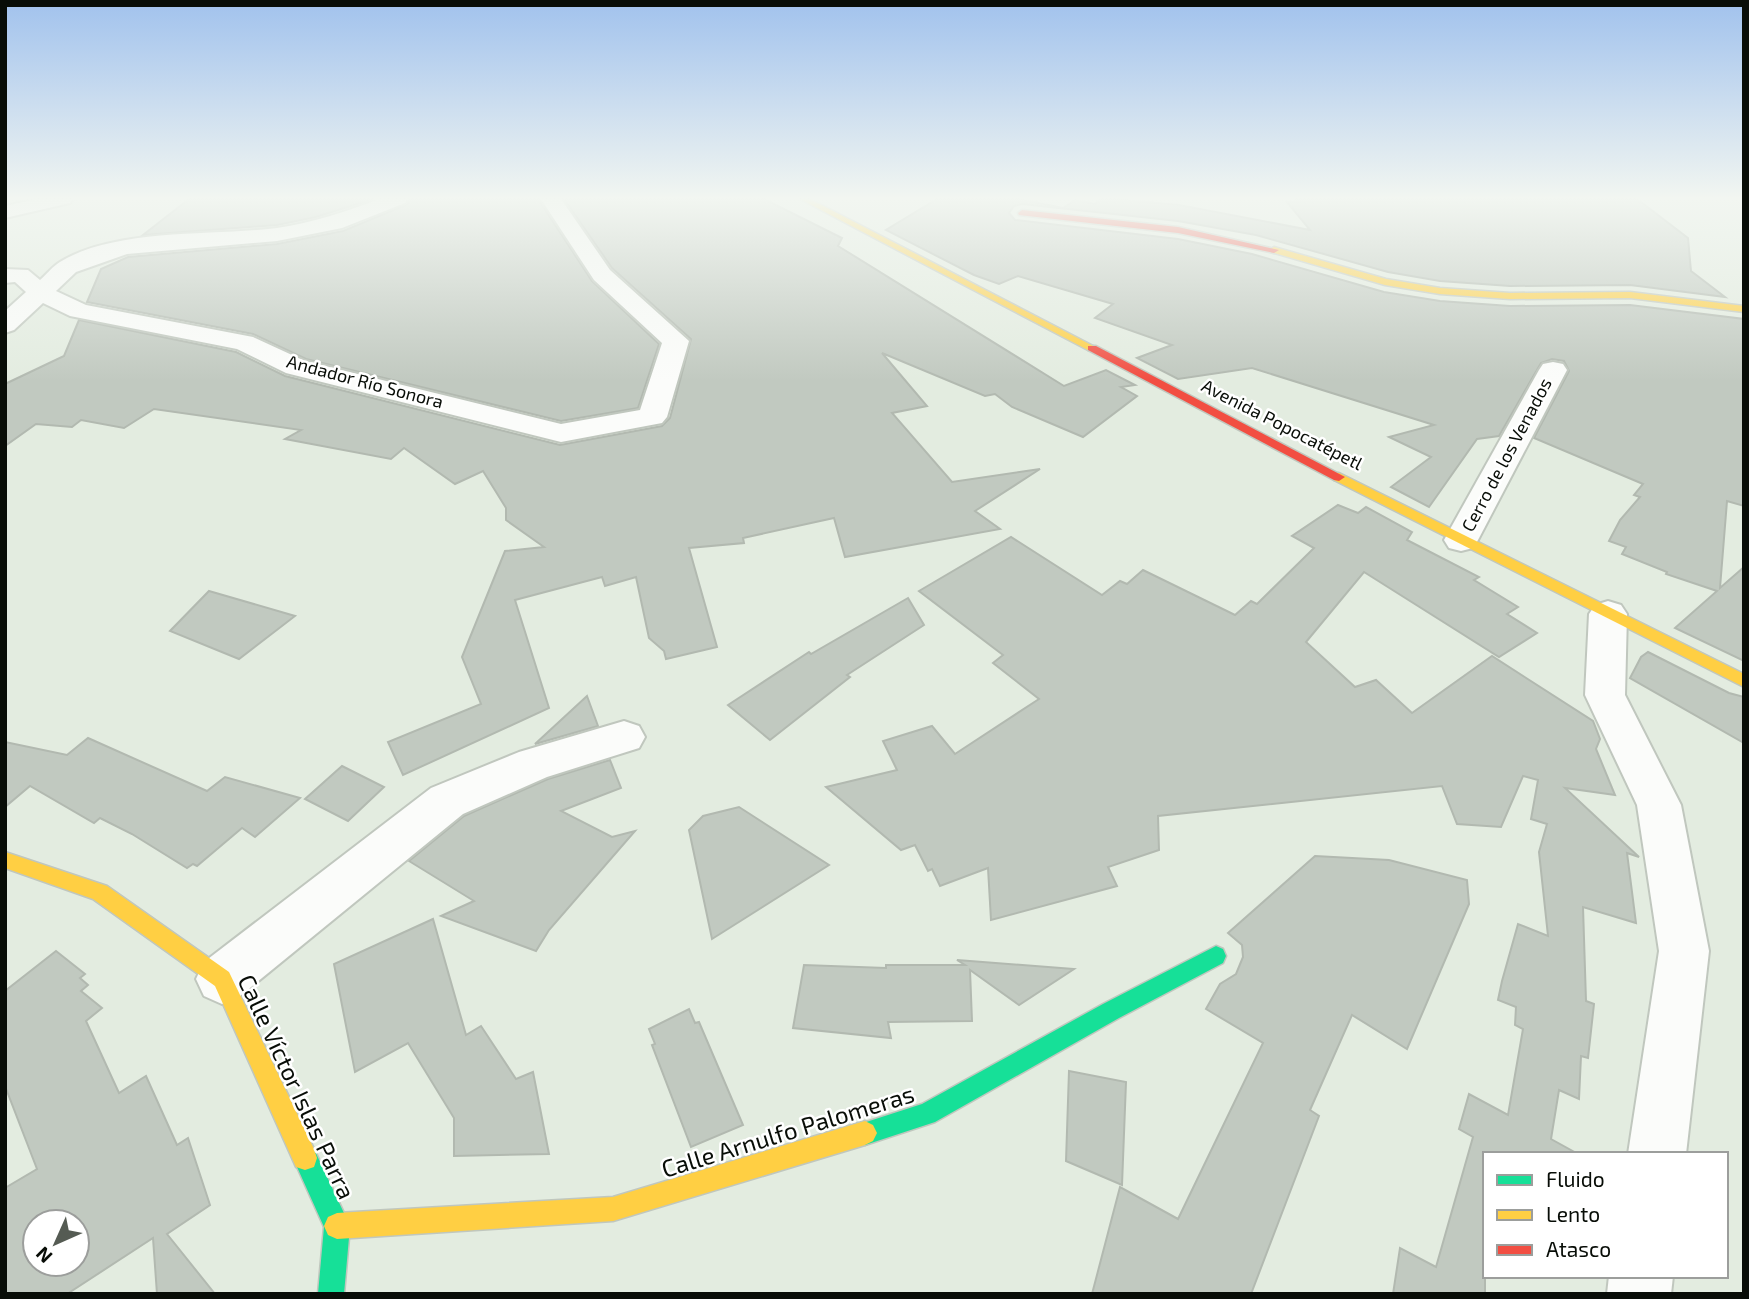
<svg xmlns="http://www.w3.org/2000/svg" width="1749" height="1299" font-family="'Exo 2',sans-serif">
<rect width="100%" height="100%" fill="#e3ece0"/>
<g fill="#c1c9c0" stroke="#b2b9b0" stroke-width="2" fill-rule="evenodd">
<path d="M189,199h184l-57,18 -39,8 -134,10z"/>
<path d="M411,199h127l54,82 67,63 -21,64 -77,13 -255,-62 -53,-25 -166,-32 14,-33 27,-12 149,-13 66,-13 63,-26z"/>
<path d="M564,199h200l78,39 -4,8 226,140 42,-16 29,15 -14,2 16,9 -54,41 -71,-30 -17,-13 -10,2 -103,-43 45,53 -35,7 60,69 88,-13 -65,42 25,18 -155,28 -11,-39 -91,20 1,5 -55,5 28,99 -51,12 -2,-8 -15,-13 -13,-61 -31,9 -3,-9 -87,23 34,108 -146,67 -15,-33 93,-38 -19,-47 43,-106 39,-4 -38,-27v-12l-23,-37 -28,13 -51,-36 -13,11 -106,-20 16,-9 -147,-21 -30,19 -43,-8 -9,7 -36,-3 -31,22v-62l59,-28 15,-36 157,32 49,24 275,69 102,-19 8,-8 21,-79 -79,-71z"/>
<path d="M937,199h82l44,9 12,-8 20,4 5,-5h14l65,6 131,25 -23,-28h12l-4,-3h342l51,39 3,33 34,26 -95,-12 -120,1 -70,-5 -52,-9 -132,-37 -78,-14 -156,-17 -8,2 -5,7 6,7 163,19 74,15 132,38 56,9 70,5 120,-1 114,14v187l-17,-5 -7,87 24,-21v94l-69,-33 42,-37 -51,-17 1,-2 -45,-18 4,-7 -17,-6 11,-21 20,-23 -6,-2 9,-11 -109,-46 35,-67 -5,-10 -12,-2 -11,4 -42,73 -22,3 -48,68 -38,-20 40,-30 -42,-20 45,-12 -182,-57 -74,11 -41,-21 35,-13 -77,-27 18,-14 -95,-28 -19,8 -25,-9 -88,-45z"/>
<path d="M1338,505l20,8 8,-6 46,25 -5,8 72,37 -5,3 44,27 -11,7 30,19 -38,24 -135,-85 -58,70 49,45 21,-7 36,33 80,-57 101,65 7,18 -4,10 19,46 -50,-7 74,69 -12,-4 9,70 -53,-16 3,94 8,3 -6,54 -7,-2 -2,43 -20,-9 -8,49 27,15h-93v138l2,2h-94l7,-46 36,19 37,-130 -14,-8 10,-35 39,21 15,-86 -8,-4 1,-18 -18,-7 4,-19 16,-57 30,12 -9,-84 8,-28 -16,-5 7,-39 -15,-4 -22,51 -44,-3 -15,-38 -284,30 1,34 -51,17 9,19 -126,34 -3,-52 -48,18 -8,-17 -4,2 -13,-26 -14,5 -75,-63 71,-17 -14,-29 49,-15 23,28 84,-55 -46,-36 10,-8 -84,-64 92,-54 91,58 18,-14 7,3 16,-14 92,45 16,-14 6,3 57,-56 -22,-12z"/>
<path d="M209,591l86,25 -56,43 -69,-28z"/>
<path d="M908,598l16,27 -77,50 3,2 -80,63 -42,-35 81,-53 2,2z"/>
<path d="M1648,652l81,41 15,4v46l-114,-65 11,-21z"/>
<path d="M587,696l11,30 -63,18z"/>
<path d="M88,738l119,53 18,-14 75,21 -45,39 -13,-9 -45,38 -4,-2 -6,4 -55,-34 -32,-16 -6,5 -64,-37 -25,21v-65l62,13z"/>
<path d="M610,760l11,28 -60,23 51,26 23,-6 -86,99 -13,21 -95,-35 33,-15 -65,-40 55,-45 84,-37z"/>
<path d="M342,766l42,21 -36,34 -43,-22z"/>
<path d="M739,807l90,58 -117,74 -23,-109 14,-14z"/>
<path d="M1315,856l74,4 78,20 2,24 -62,145 -55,-34 -42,95 9,6 -68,178h-159l28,-107 58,32 85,-176 -57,-34 14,-25 16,-10 7,-17 -1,-12 -14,-12z"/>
<path d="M433,919l33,116 15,-9 35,53 17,-7 16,82 -95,2v-38l-46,-75 -53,29 -21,-108z"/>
<path d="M56,951l29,23 -5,4 8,7 -7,6 21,17 -16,13 33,72 27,-17 31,69 11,-7 22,67 -43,29 48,60h-58l-4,-56 -86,56h-62v-106l32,-19 -32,-83v-95zM35,1222h42v42h-42z"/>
<path d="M957,960l117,9 -55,36 -49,-35 2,51 -84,1 3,16 -98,-10 11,-63 82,3v-3h79z"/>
<path d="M689,1009l6,14 4,-1 44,103 -52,22 -39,-102 3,-1 -6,-15z"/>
<path d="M1069,1071l57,11 -4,103 -56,-24z"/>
</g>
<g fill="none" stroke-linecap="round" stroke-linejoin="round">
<g stroke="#c0c7be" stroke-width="4">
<g id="street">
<path d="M37,199h36l-3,4 -65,15v-12z"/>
<path d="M380,199h28l-3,4 -63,25 -65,13 -150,13 -51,18 -20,19 30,14 167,32 52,24 256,63 79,-14 22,-67 -68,-63 -53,-81h20l49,71 79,71 -22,76 -5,6 -101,19 -275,-69 -49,-24 -167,-33 -27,-13 -29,27 -9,3v-22l21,-19 -11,-10 -10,1v-14l23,1 12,10c7,-6 13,-14 20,-18 55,-34 153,-26 217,-34 36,-5 69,-17 103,-29z"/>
<path d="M1553,362l10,2 4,6 -89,170 -5,8 -12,3 -12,-3 -5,-8 95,-170 4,-6z"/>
<path d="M1608,601l13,4 6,9 -2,81 56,110 28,146 -23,203h-58l31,-203 -22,-146 -52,-110 4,-81 6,-9z"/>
<path d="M624,721l15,5 6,11 -6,11 -92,29 -84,37 -223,182 -18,8 -18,-8 -8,-17 8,-17 227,-174 88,-36z"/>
<path d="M1609,1276h64l-2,18h-64z"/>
</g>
</g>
<g stroke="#c0c7be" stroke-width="3">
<g id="fast">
<path d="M1216,946l7,3 3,7 -3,7 -104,55 -184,104 -70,23 -8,-4 -4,-8 4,-8 65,-21 181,-100z"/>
<path d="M305,1146l9,3 36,77 -6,68h-26l6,-67 -31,-69 3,-9z"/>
</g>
</g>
<g stroke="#c0c7be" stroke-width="3">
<g id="slow">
<path d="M800,199h10l287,149 -9,2z"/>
<path d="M1274,247l112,32 54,9 70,5 120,-1 114,14v6l-114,-14 -120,1 -70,-5 -55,-9 -114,-33 -2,-2z"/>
<path d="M1339,473l405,201v13l-410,-207v-6z"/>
<path d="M5,852l102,34 122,86 85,177 3,9 -3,9 -9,3 -9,-3 -81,-181 -122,-87 -88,-31z"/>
<path d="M865,1121l8,4 4,8 -4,8 -8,4 -252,76 -276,18 -9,-4 -4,-9 4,-9 9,-4 276,-16z"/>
</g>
</g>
<g stroke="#c0c7be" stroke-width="3">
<g id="jam">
<path d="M1022,210l156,17 101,23 -5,3 -96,-20 -159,-18 -1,-2z"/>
<path d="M1088,346h8l249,131 -6,4 -5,-1 -246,-130z"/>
</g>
</g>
<use href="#street" fill="#fbfcfa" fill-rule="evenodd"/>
<use href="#fast" fill="#16e098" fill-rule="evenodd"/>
<use href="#slow" fill="#ffcf43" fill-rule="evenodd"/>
<use href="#jam" fill="#f24e42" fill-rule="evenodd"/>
</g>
<linearGradient id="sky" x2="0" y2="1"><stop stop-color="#a1c2ed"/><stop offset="0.52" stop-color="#f2f6f1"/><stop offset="1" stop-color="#f2f6f1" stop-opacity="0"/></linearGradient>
<rect width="1749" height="381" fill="url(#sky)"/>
<g text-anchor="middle" stroke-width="5" stroke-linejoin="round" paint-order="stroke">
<g font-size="18" fill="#080d07" stroke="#fff">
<text transform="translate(365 382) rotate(15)" y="6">Andador Río Sonora</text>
<text transform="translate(1282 425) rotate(27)" y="6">Avenida Popocatépetl</text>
<text transform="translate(1507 455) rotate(-62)" y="6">Cerro de los Venados</text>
</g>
<g font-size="24" fill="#080d07" stroke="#fff">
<text transform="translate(296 1087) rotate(65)" y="8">Calle Víctor Islas Parra</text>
<text transform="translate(788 1132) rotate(-17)" y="8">Calle Arnulfo Palomeras</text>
</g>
</g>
<rect width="1749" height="1299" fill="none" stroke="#080d07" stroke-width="14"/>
<rect x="1483" y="1152" width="245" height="126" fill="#ffffff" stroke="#9c9e9c" stroke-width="2"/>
<rect x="1497" y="1175" width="35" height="10" fill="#16e098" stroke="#9c9e9c" stroke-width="2"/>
<text x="1546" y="1187" font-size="21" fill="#080d07">Fluido</text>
<rect x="1497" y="1210" width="35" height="10" fill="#ffcf43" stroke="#9c9e9c" stroke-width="2"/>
<text x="1546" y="1222" font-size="21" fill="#080d07">Lento</text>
<rect x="1497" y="1245" width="35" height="10" fill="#f24e42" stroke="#9c9e9c" stroke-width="2"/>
<text x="1546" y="1257" font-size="21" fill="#080d07">Atasco</text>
<g transform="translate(56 1243) rotate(225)"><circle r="33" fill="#ffffff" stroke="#9c9e9c" stroke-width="2"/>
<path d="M0-5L12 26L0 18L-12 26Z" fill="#555b53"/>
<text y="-10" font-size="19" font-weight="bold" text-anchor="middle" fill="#080d07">N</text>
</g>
</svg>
